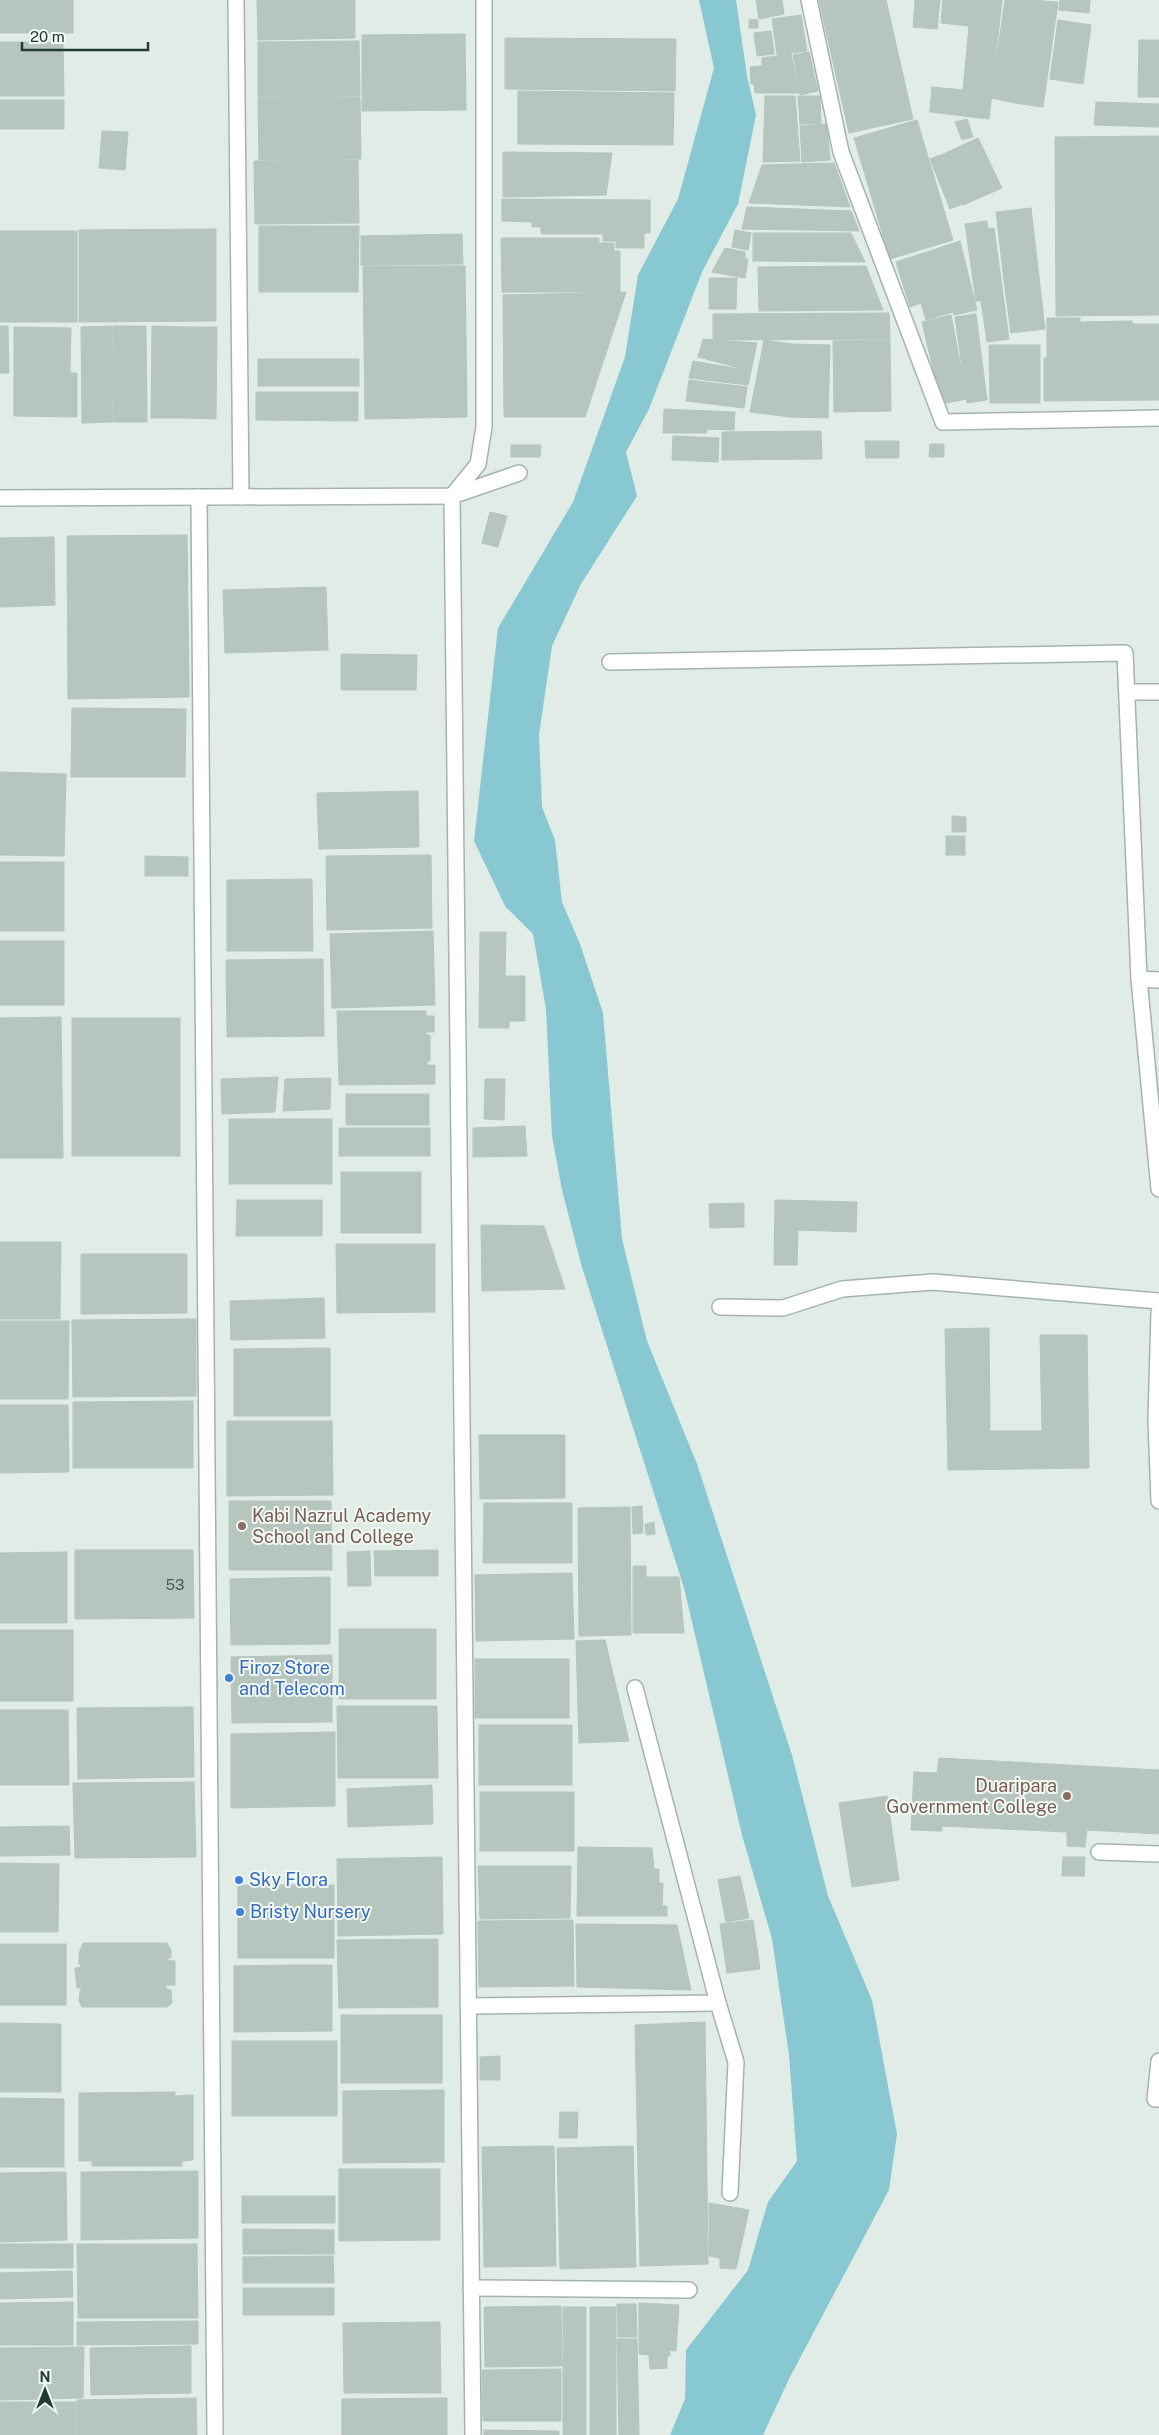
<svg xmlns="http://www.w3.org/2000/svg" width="1159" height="2435" font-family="'Public Sans',sans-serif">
<rect width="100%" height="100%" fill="#e1ece6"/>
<path fill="#88c8d2" d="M699,0h37l11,76 9,39 -18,89 -36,68 -53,137 -23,43 11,44 -56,88 -29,62 -13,89 3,72 13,33 7,62 18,42 23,69 19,226 25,102 50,123 95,291 36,141 44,104 25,134 -8,56 -99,187 -27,58h-93l15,-36 1,-49 62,-80 20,-68 29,-41 -8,-106 -17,-116 -30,-104 -58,-247 -103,-324 -19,-74 -10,-54 -6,-127 -13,-75 -28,-28 -31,-65 24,-213 75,-126 52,-145 13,-82 40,-76 36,-131z"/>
<g fill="#b6c6bf" stroke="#b3c5bd">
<rect x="0" y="0" width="73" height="33"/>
<path d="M257,0h98v38l-97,2z"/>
<path d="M756,0h26l2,14 -25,5z"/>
<path d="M819,0h67l27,119 -64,14z"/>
<path d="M915,0h25l-3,29 -24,-2z"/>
<path d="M943,0h59l-13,119 -59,-7 2,-25 31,3 6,-64 -28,-3z"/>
<path d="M1005,0h26l-16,103 -24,-5z"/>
<path d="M1031,0l27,2 -15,105 -28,-4z"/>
<path d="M1060,0h30l-1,13 -30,-3z"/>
<path d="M801,15l6,36 -30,4 -5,-36z"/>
<path d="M749,19l9,1v8h-9z"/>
<path d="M1058,20l33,5 -8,59 -33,-5z"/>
<path d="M771,31l3,23 -17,2 -3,-23z"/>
<path d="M465,34l1,76 -104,1v-76z"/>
<path d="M505,38l171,1 -1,52 -170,-2z"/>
<path d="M1139,40h20v57h-21z"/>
<path d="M359,41l1,55 -102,1v-55z"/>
<path d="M0,42h63l1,54h-64z"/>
<path d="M809,52l9,39 -18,4 -7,-40z"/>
<path d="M791,54l8,39h-44l-1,-9h-3l-1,-17 12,-1v-8z"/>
<path d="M518,91l156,2 -1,52 -155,-1z"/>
<path d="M765,96h30l5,65 -37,1z"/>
<path d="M798,96h22l1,28h-21z"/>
<path d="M360,97l1,62 -102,1 -1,-62z"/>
<rect x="0" y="100" width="64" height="29"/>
<path d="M1096,102l63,2v23l-65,-2z"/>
<path d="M967,119l6,18 -11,3 -7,-18z"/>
<path d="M917,120l36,120 -63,19 -36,-121z"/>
<path d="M827,124l3,36 -28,2 -2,-36z"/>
<path d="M102,131l26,1 -3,38 -26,-2z"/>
<path d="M1159,136v179l-103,1 -1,-179z"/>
<path d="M978,138l24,50 -39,17 -22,-50z"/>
<path d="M503,152l109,1 -6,42 -103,2z"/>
<path d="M940,155l22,49 -12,5 -20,-50z"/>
<path d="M358,160l1,63 -104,1 -1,-63z"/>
<path d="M834,163l16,44 -101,-4 13,-38z"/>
<path d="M502,199l148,1v33h-6v15h-28v-7h-13v-7h-62v-7h-9v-5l-30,-1z"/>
<path d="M747,207l104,4 8,20 -117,-2z"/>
<path d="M1031,208l8,69 -35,3 -8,-68z"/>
<path d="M987,221l1,8 6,-1 15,111 -22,3 -6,-41h-5l-11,-77z"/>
<path d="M259,226h100l-1,66h-99z"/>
<path d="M216,229v92l-137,1v-92z"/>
<path d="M735,230l16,3 -3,17 -16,-3z"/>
<rect x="0" y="231" width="77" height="91"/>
<path d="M753,233h98l14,29 -112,-1z"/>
<path d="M462,234l1,30 -102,1v-29z"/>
<path d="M501,238h98v5h15v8h6v41h-118z"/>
<path d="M960,241l17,69 -23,5 -1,-3 -27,8 -5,-17 -11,4 -14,-45z"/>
<path d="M725,248l20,4v7h3l-3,19 -33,-6z"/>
<path d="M363,266h102l2,151 -102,2z"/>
<path d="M866,266l17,44 -124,1 -1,-44z"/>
<path d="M1039,277l6,52 -34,4 -7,-53z"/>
<path d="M709,278h28l-1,31h-27z"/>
<path d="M626,292l-41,125h-81l-1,-122z"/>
<path d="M889,313l1,26 -177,1v-26z"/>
<path d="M976,314l11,86 -20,3 -12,-86z"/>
<path d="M951,315l16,84 -26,5 -19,-82z"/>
<path d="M1047,318h33v4l52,-1 1,3h26v76l-115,1v-43h3z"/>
<path d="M0,326h8l1,47h-9z"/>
<path d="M112,326l1,96 -31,1 -1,-96z"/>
<path d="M113,326h33l1,96h-33z"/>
<path d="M152,326l33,1v91h-34z"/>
<path d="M14,327l57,1 -1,45h7v44l-63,-1z"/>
<path d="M185,327h32l-1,92 -31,-1z"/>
<path d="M703,339l54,4 -6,28 -53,-14z"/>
<path d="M764,340l28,4 38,1 -2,73 -38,-1 -40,-5z"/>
<path d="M890,340l1,71 -57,1 -1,-71z"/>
<path d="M989,345h51v58h-50z"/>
<rect x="258" y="359" width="101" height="27"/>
<path d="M693,361l58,10 -3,14 -59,-7z"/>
<path d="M689,380l58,7 -3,21 -58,-7z"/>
<path d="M256,392h102v29l-102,-1z"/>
<path d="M664,409l71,3 -1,18 -27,-1v4h-44z"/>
<path d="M821,431l1,28 -100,1v-28z"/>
<path d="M673,436l46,2 -1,24 -46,-2z"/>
<path d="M865,441h34v17h-33z"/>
<path d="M930,444h14v13h-15z"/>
<path d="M511,445h30l-1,12h-29z"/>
<path d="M490,512l17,4 -9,31 -16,-4z"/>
<path d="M187,535l2,162 -121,2 -1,-163z"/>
<path d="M54,537l1,68 -55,2v-69z"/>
<path d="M326,587l2,63 -103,3 -2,-63z"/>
<path d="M341,654l76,1 -1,35h-75z"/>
<path d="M72,708l114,1 -1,68h-114z"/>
<path d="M0,772l66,2 -2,82 -64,-1z"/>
<path d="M418,791l1,56 -100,2 -2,-56z"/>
<path d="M952,816l14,1v15h-14z"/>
<rect x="946" y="836" width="19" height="19"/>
<path d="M431,855l1,73 -105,2 -1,-74z"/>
<path d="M145,856l43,1v19h-43z"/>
<rect x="0" y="862" width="64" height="69"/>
<path d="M312,879l1,72h-86v-71z"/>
<path d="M433,931l2,74 -103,3 -2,-74z"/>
<path d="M480,932h26l-1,44h20v45h-16v7h-30z"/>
<rect x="0" y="941" width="64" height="64"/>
<path d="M323,959l1,77 -97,1 -1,-77z"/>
<path d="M337,1011h89v5h8v16h-8v3h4v26h-3v4h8v19l-96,1z"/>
<path d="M61,1017l2,141h-63v-140z"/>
<rect x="72" y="1018" width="108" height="138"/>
<path d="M278,1077l-3,35 -53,2 -1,-35z"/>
<path d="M331,1078l-1,31 -47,2 2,-32z"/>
<path d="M485,1079h20l-1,41 -20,-1z"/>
<rect x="346" y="1094" width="83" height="31"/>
<rect x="229" y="1119" width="103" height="65"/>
<path d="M525,1126l2,30 -54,1v-29z"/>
<rect x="339" y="1128" width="91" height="28"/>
<rect x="341" y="1172" width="80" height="61"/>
<path d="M237,1200h85v36h-86z"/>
<path d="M775,1200l82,2 -1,30 -58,-2 -1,35h-23z"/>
<path d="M744,1203v24l-34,1 -1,-24z"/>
<path d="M481,1225l63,1 21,63 -83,2z"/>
<path d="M0,1242h61l-1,77h-60z"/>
<path d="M336,1244h99v68l-98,1z"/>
<path d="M81,1254h106v59l-106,1z"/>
<path d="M324,1298l1,40 -94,2 -1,-39z"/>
<path d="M196,1319v77l-123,1 -1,-77z"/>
<path d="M0,1321h69l-1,78h-68z"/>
<path d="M989,1328l1,103h52l-2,-96h47l2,133 -141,2 -3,-141z"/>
<path d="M330,1348v68h-96v-67z"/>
<path d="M193,1401v67h-120v-66z"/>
<path d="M0,1405h68l1,67 -69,1z"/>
<path d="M227,1421h105l1,74 -106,1z"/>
<path d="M479,1435h86v63l-85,1z"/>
<path d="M229,1501h102l1,69h-103z"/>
<path d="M484,1503h88v60h-89z"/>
<path d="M642,1506l1,27 -10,1 -1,-27z"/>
<path d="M630,1507l1,128 -52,1 -1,-128z"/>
<path d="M654,1522l1,12 -9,1 -1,-11z"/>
<path d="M75,1550h118l1,68 -119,1z"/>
<path d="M438,1550v26h-63l-1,-25z"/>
<path d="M370,1551l1,35h-23l-1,-34z"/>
<path d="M67,1552v71h-67v-70z"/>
<path d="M633,1566h13v11h33l5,56h-51z"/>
<path d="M572,1573l2,66 -98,2 -1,-66z"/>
<path d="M330,1577v67l-99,1 -1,-66z"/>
<rect x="339" y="1629" width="97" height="70"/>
<rect x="0" y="1630" width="73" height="71"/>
<path d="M605,1640l24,101 -50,2 -3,-102z"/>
<path d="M332,1655v67l-100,1 -1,-66z"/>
<rect x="475" y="1659" width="94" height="59"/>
<path d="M337,1706h100l1,72h-100z"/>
<path d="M193,1707l1,70 -116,2 -1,-71z"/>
<path d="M0,1710h68l1,75h-69z"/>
<rect x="479" y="1725" width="93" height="60"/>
<path d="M335,1732v74l-104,2v-74z"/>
<path d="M939,1758l220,12v64l-72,-4 -2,17 -18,-1v-14l-125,-6v5l-31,-1 3,-58 23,1z"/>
<path d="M194,1782l2,75 -121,1 -2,-75z"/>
<path d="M432,1785l1,39 -85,3 -1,-38z"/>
<rect x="480" y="1792" width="94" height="59"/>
<path d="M887,1796l12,84 -47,7 -13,-84z"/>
<path d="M69,1826l1,29 -70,1v-29z"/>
<path d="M578,1847l74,1 2,21h5v14h4l-1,23h5v10h-90z"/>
<path d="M442,1857l1,77 -105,2 -1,-77z"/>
<path d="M1063,1857h22l-1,19h-22z"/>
<path d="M0,1863l59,1 -1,68h-58z"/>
<path d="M478,1866h93l-1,52 -90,1z"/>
<path d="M740,1876l9,42 -23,4 -8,-42z"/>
<rect x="238" y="1885" width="96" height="73"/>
<path d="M573,1920l1,66 -95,1 -1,-66z"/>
<path d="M753,1920l7,49 -33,4 -7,-49z"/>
<path d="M576,1924l101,1 14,65 -114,-3z"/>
<path d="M438,1939v68l-99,1 -2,-68z"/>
<path d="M83,1943h84l4,7v7l-5,3 9,1v24h-9v4l5,1 1,13 -5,4h-85l-3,-6 1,-10 2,-3h-5l-2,-20 7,-1 -3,-3v-10z"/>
<rect x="0" y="1944" width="66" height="61"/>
<path d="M288,1965h44v66l-98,1v-66z"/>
<rect x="341" y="2015" width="101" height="68"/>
<path d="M705,2022l3,242 -68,2 -5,-241z"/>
<path d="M0,2023l61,1v68h-61z"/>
<rect x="232" y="2041" width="105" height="75"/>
<path d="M500,2056v24h-20v-23z"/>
<path d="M444,2090v72l-101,1v-72z"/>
<path d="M175,2092v4l18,-1v65l-11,1v5h-90v-5h-13v-68z"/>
<path d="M0,2098l64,1v68h-64z"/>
<path d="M560,2112h18l-1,26h-18z"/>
<path d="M554,2146l2,120 -72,1 -2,-120z"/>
<path d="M633,2146l3,121 -76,2 -3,-121z"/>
<path d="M339,2169h101v71l-101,1z"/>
<path d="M198,2171v67l-117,2v-68z"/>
<path d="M66,2172l1,68 -67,2v-69z"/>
<rect x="242" y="2196" width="93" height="27"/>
<path d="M709,2203l40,7 -13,59 -16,-1v-10l-11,-2z"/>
<path d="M243,2229l91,1v24h-91z"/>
<rect x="0" y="2244" width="73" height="24"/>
<path d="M77,2244h120l1,74h-120z"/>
<path d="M333,2256l1,27h-91v-26z"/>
<path d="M72,2271l1,26 -73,2v-26z"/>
<rect x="243" y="2288" width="91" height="27"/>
<path d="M73,2302v43h-73v-42z"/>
<path d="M639,2303l40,2 -3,46 -6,-1v6h-3v12l-17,1 -1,-14 -10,-1z"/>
<path d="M617,2304h19l1,33h-19z"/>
<path d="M561,2306l1,60 -77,1 -1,-60z"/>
<rect x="563" y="2307" width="23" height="128"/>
<rect x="590" y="2307" width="26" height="128"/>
<path d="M198,2321v23l-121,1v-23z"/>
<path d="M440,2322l1,71h-97l-1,-70z"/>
<path d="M617,2339h20l2,96h-20z"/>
<path d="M191,2346v47l-100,2 -1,-47z"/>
<path d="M84,2347l-1,51 -83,2v-52z"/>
<path d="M561,2369v52h-78l-1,-51z"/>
<path d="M196,2398l1,37h-120v-35z"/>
<path d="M447,2398v37h-105v-36z"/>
<rect x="0" y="2402" width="76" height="33"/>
<path d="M484,2430l75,1v4h-75z"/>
</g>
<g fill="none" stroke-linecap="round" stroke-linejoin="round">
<g stroke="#a4b4ad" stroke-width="18">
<g id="service">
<path d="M1099,1852l60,2"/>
<path d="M718,2003l18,59 -6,131"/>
<path d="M468,2006l250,-3 -83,-315"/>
<path d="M1159,2061l-4,38h4"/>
<path d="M471,2288l218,2"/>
</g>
</g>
<g stroke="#a4b4ad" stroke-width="18">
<g id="minor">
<path d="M236,0l5,497"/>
<path d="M809,0l32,152 102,270 216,-4"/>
<path d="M199,497l16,1938"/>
<path d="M0,498l452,-2 67,-23"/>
<path d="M610,662l515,-9 14,326 20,210"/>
<path d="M1127,692h32"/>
<path d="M1139,979l20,1"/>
<path d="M720,1307l63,1 59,-19 91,-7 226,19"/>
<path d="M1159,1312l-3,108 3,81"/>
<path d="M473,2435l-21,-1939 26,-32 6,-37v-427"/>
</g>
</g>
<use href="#service" stroke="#fff" stroke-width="15"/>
<use href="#minor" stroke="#fff" stroke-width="15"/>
</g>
<g fill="#8d6e63" stroke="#f1f8f4" stroke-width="2">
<circle cx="242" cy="1526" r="5"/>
<circle cx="1067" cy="1796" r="5"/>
</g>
<g fill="#3f7fe0" stroke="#f1f8f4" stroke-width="2">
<circle cx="229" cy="1678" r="5"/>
<circle cx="239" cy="1880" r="5"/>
<circle cx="240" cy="1912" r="5"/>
</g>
<g text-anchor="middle" stroke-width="4" stroke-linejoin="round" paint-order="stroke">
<g font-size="15" fill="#465e57">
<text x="175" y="1590">53</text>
</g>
<g font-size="18" fill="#785e54" stroke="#f1f8f4" text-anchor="start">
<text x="252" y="1522">Kabi Nazrul Academy<tspan x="252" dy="21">School and College</tspan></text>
<text x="1057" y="1792" text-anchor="end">Duaripara<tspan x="1057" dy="21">Government College</tspan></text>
</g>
<g font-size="18" fill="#366cbe" stroke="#f1f8f4" text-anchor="start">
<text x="239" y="1674">Firoz Store<tspan x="239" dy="21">and Telecom</tspan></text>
<text x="249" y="1886">Sky Flora</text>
<text x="250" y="1918">Bristy Nursery</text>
</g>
</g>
<g transform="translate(45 2390)" stroke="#f1f8f4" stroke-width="4" paint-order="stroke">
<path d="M0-4L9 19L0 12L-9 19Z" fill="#213c34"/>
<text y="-8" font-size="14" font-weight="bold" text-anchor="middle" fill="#213c34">N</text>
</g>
<path d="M22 42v8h126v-8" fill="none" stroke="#213c34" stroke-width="2.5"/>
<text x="30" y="42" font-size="15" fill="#213c34" stroke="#f1f8f4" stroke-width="4" paint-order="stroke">20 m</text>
</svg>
